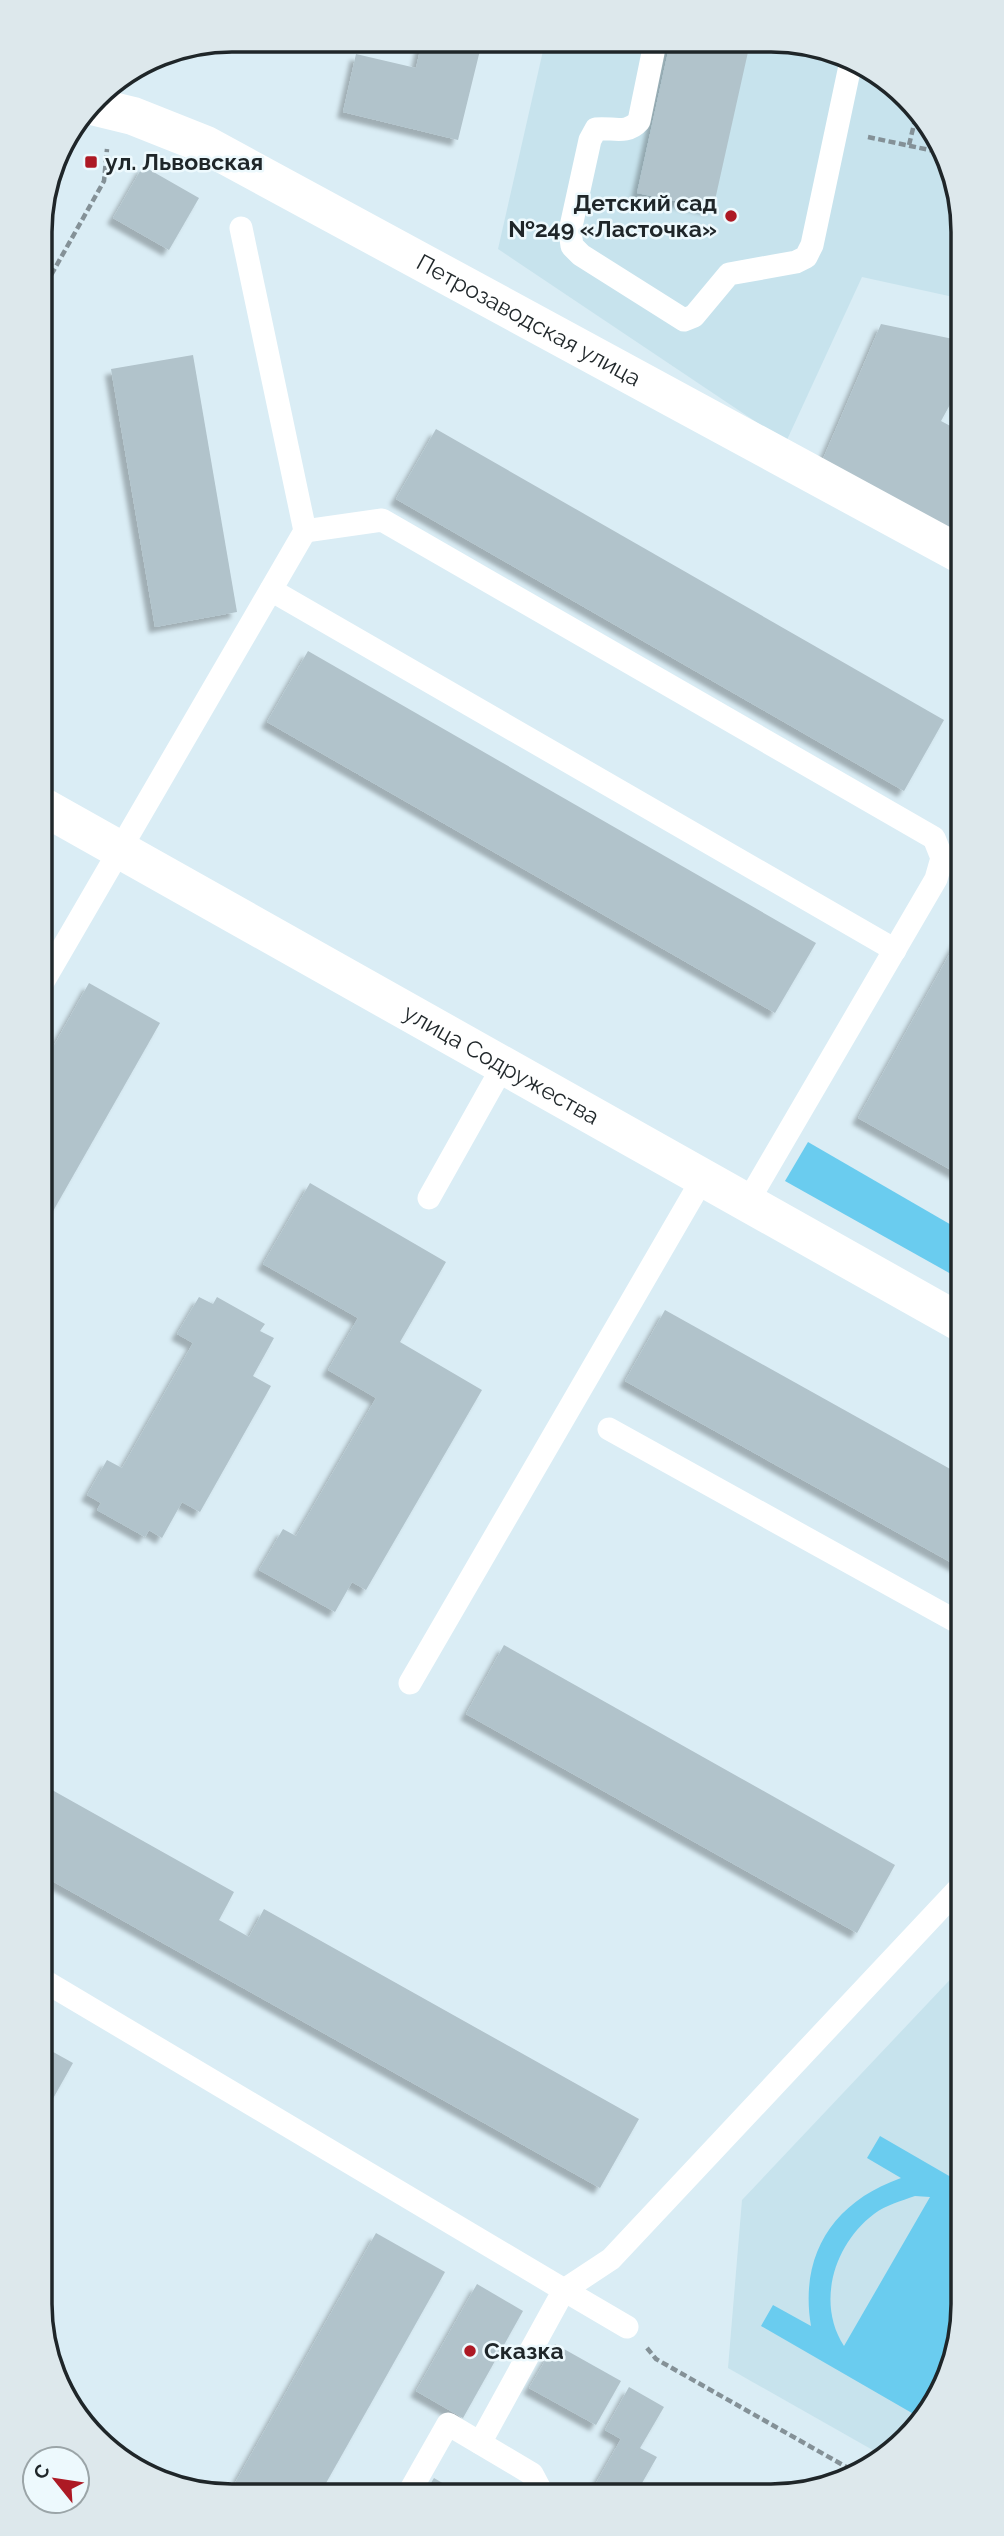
<svg xmlns="http://www.w3.org/2000/svg" width="1004" height="2536" font-family="Raleway,sans-serif">
<defs>
<filter id="shadow"><feDropShadow dx="-6" dy="6" stdDeviation="2" flood-color="#0004"/></filter>
</defs>
<rect width="100%" height="100%" fill="#daedf5"/>
<g fill="#c7e3ed">
<path d="M545,42l264,2 98,52 50,87 1,115 -96,-21 -76,165 -288,-193z"/>
<path d="M962,1967l1,349 -39,105 -39,36 -157,-89 14,-168z"/>
</g>
<g fill="#6accef" fill-rule="evenodd">
<path d="M808,1142l152,88v49l-175,-98z"/>
<path d="M880,2136l83,48v132l-39,104 -163,-94 12,-21 38,21c-12,-71 22,-124 90,-148l-34,-20zM915,2196l15,1 -86,149c-28,-43 -10,-102 30,-132 12,-9 27,-13 41,-18z"/>
</g>
<g fill="#b1c3cb" filter="url(#shadow)">
<path d="M422,41l60,1 -24,98 -115,-28 13,-58 60,14z"/>
<path d="M670,43h80l-37,166 -76,-16z"/>
<path d="M143,166l56,32 -30,52 -56,-32z"/>
<path d="M881,324l77,16v50l-17,31 17,9v109l-136,-78z"/>
<path d="M193,355l44,257 -82,15 -44,-258z"/>
<path d="M436,429l508,291 -40,71 -508,-292z"/>
<path d="M308,651l508,292 -41,70 -508,-291z"/>
<path d="M959,937l1,238 -102,-57z"/>
<path d="M89,983l71,40 -116,204 -1,-162z"/>
<path d="M310,1183l136,79 -46,80 82,48 -116,200 -14,-8 -17,30 -76,-42 24,-41 13,7 80,-138 -48,-28 30,-52 -95,-54z"/>
<path d="M199,1297l14,7 4,-7 48,27 -5,7 14,7 -21,38 18,10 -71,126 -18,-10 -20,36 -13,-8 -4,7 -48,-27 4,-7 -14,-8 20,-35 15,8 71,-125 -16,-9z"/>
<path d="M665,1310l296,165v93l-336,-187z"/>
<path d="M504,1645l391,220 -38,68 -391,-219z"/>
<path d="M45,1786l189,106 -15,28 30,17 15,-28 375,210 -39,69 -555,-311z"/>
<path d="M46,2048l27,15 -27,48z"/>
<path d="M376,2233l69,39 -124,220h-91z"/>
<path d="M477,2284l46,27 -60,107 -47,-27z"/>
<path d="M555,2344l66,37 -25,44 -67,-37z"/>
<path d="M629,2387l35,20 -24,41 17,9 -19,33h-46l29,-51 -16,-9z"/>
<path d="M434,2478l22,13h-30z"/>
</g>
<g fill="none" stroke-linecap="round" stroke-linejoin="round">
<g stroke="#849197" stroke-width="4.5" stroke-dasharray="7 3.5" stroke-linecap="butt">
<path d="M868,137l71,15"/>
<path d="M909,145l8,-33"/>
<path d="M41,293l63,-112 3,-32"/>
<path d="M647,2348l9,11 201,114"/>
</g>
<g stroke="#fff" stroke-width="23">
<path d="M655,43l-16,78c-12,14 -27,6 -43,8l-6,11 -20,91 2,15 9,9 103,65 10,-4 35,-42 67,-12 10,-5 6,-12 38,-179"/>
<path d="M305,531l77,-11 552,318 8,20 -6,21 -189,324"/>
<path d="M271,590l624,360"/>
<path d="M43,982l262,-451 -64,-303"/>
<path d="M429,1198l74,-132"/>
<path d="M609,1429l352,195"/>
<path d="M410,1683l293,-505"/>
<path d="M46,1982l518,308 -84,153"/>
<path d="M627,2327l-63,-37 47,-31 351,-374"/>
<path d="M410,2491l38,-67 84,50 9,17"/>
</g>
<path stroke="#fff" stroke-width="38" id="s1" d="M92,106l41,10 73,29 752,408"/>
<path stroke="#fff" stroke-width="38" id="s2" d="M42,806l919,517"/>
</g>
<g fill="#ad1924" stroke="#edf9fd" stroke-width="2.5">
<rect x="84" y="155" width="14" height="14" rx="3.5"/>
<circle cx="731" cy="216" r="7"/>
<circle cx="470" cy="2351" r="7"/>
</g>
<g text-anchor="middle" stroke-width="5" stroke-linejoin="round" paint-order="stroke">
<g font-size="23" font-weight="bold" fill="#1f2629" stroke="#edf9fd" text-anchor="start">
<text x="105" y="170">ул. Львовская</text>
<text x="717" y="211" text-anchor="end">Детский сад<tspan x="717" dy="26">№249 «Ласточка»</tspan></text>
<text x="484" y="2359">Сказка</text>
</g>
<g font-size="23" fill="#1f2629" stroke="#edf9fd">
<text dy="8" stroke="none"><textPath href="#s1" startOffset="488">Петрозаводская улица</textPath></text>
<text dy="8" stroke="none"><textPath href="#s2" startOffset="527">улица Содружества</textPath></text>
</g>
</g>
<path d="M0 0H1004V2536H0ZM232 52H771A180 180 0 0 1 951 232V2304A180 180 0 0 1 771 2484H232A180 180 0 0 1 52 2304V232A180 180 0 0 1 232 52Z" fill="#dde8ec" fill-rule="evenodd"/>
<path fill="none" stroke="#1f2629" stroke-width="3.5" d="M232 52H771A180 180 0 0 1 951 232V2304A180 180 0 0 1 771 2484H232A180 180 0 0 1 52 2304V232A180 180 0 0 1 232 52Z"/>
<g transform="translate(56 2480) rotate(300)"><circle r="33" fill="#edf9fd" stroke="#9ba5a8" stroke-width="2"/>
<path d="M0-5L12 26L0 18L-12 26Z" fill="#ad1924"/>
<text y="-10" font-size="19" font-weight="bold" text-anchor="middle" fill="#1f2629">С</text>
</g>
</svg>
